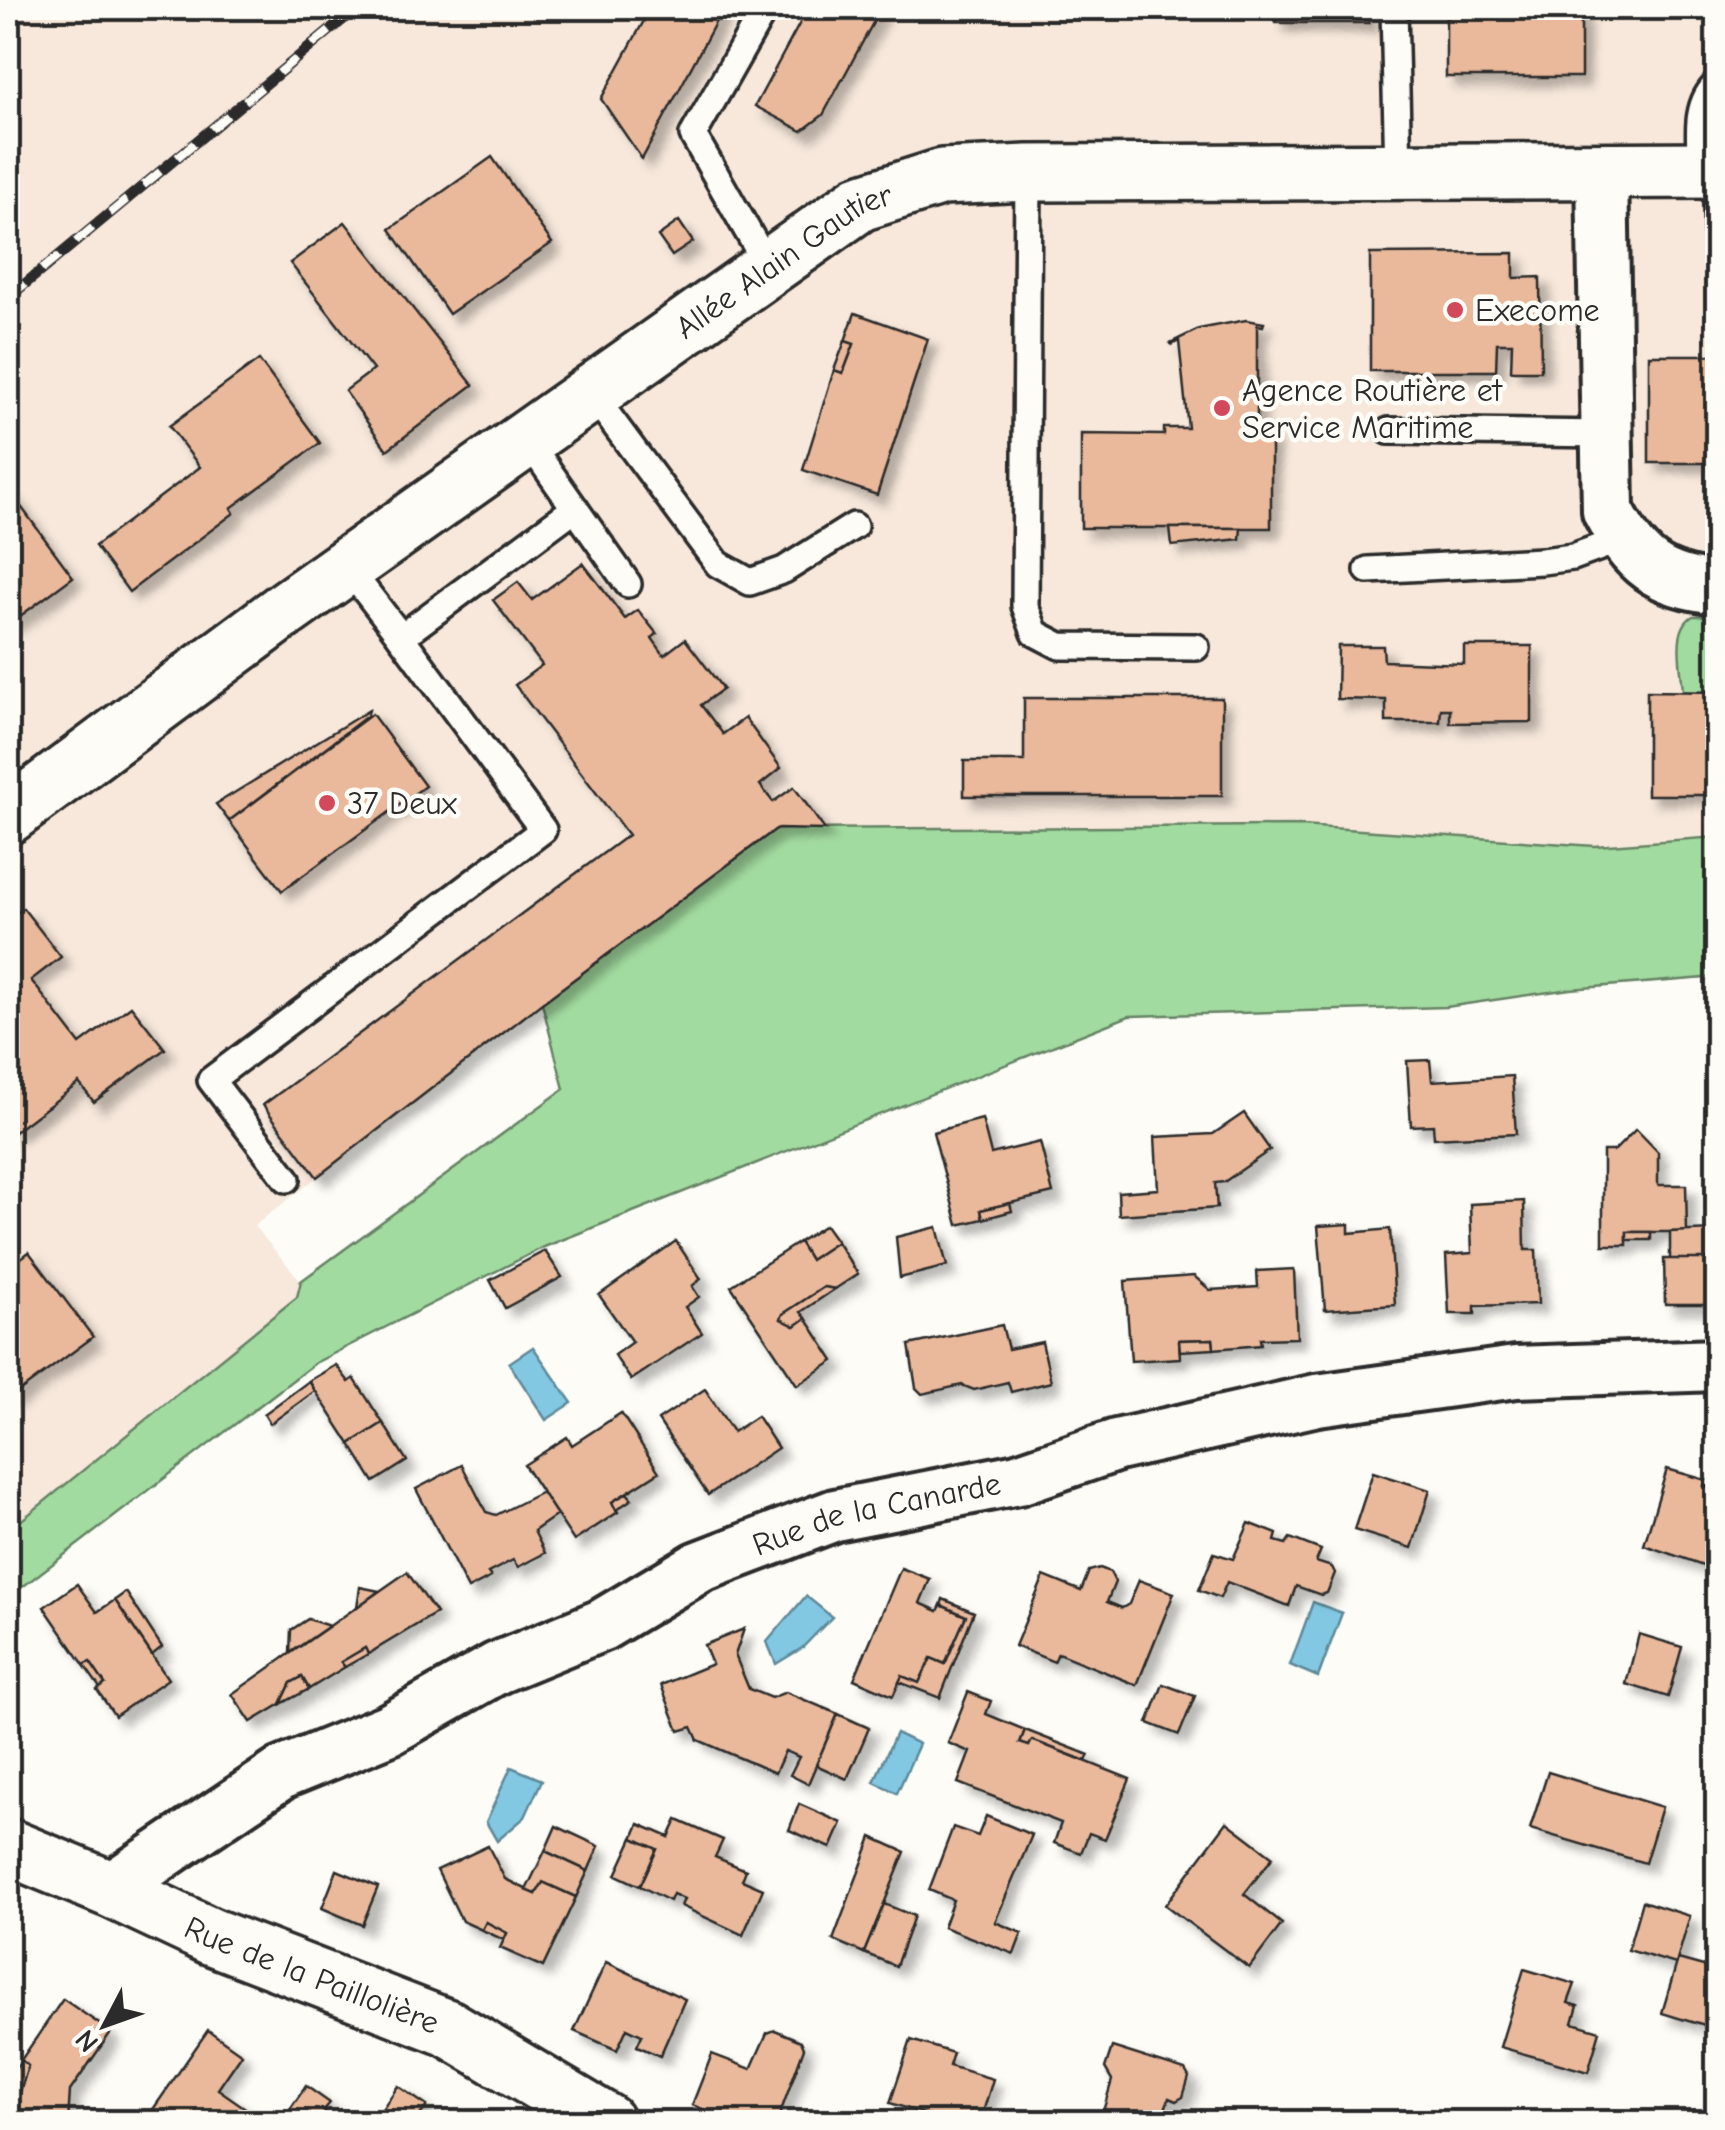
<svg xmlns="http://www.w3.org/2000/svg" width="1725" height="2130" font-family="'Comic Neue',sans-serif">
<defs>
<filter id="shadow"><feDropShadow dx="9" dy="9" stdDeviation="5" flood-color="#0004"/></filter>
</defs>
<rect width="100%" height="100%" fill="#fdfcf7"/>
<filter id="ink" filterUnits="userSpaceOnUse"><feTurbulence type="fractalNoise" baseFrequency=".01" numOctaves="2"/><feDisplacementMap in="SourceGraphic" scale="20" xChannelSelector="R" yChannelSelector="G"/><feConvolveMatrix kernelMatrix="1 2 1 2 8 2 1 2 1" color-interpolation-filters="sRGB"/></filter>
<g filter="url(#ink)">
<path fill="#f7e8db" d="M8,8h1709v829l-122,9 -819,-17 -234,174 -288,223 47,55 -4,16 -289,234z"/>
<g fill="#a2db9f" stroke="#668365" stroke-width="2.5">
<path d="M1693,616h24v76h-34c-1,-23 -12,-63 10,-76z"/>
<path d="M1301,826l294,20 122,-9v140l-147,12 -124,18 -317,9 -585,231 -229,116 -307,235v-67l289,-234 4,-16 263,-192 -22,-86 234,-174z"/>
</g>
<g fill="#82c8e3" stroke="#5f8999" stroke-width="2.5">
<path d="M533,1347l39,56 -26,17 -37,-57z"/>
<path d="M806,1596l26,21 -30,31 -26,16 -9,-22z"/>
<path d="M1313,1602l29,11 -24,64 -28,-12z"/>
<path d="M896,1733l23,11 -22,49 -23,-11z"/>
<path d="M511,1767l31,13 -17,37 -28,24 -11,-19z"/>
</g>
<g fill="#eab99b" stroke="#2b2b2b" stroke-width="2.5" filter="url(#shadow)">
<path d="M651,8h72l-81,151 -41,-60z"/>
<path d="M808,8h73l-58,107 -21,16 -47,-25z"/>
<rect x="1276" y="8" width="93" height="15"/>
<rect x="1446" y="8" width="135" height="69"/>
<path d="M492,157l60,86 -103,71 -59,-85z"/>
<path d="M679,221l14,21 -21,14 -14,-20z"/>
<path d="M345,222l128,163 -86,65 -42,-59 28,-21 -83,-107z"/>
<path d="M1514,253v25l26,-1 1,94h-30l1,-28h-15l-1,28h-126v-117z"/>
<path d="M855,313l73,26 -51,156 -74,-25 31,-100 9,3 11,-29 -9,-3z"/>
<path d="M1246,320l18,3 -1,3 -6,-1v109h14v94h-190v-94l83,1v-7h24l-9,-87 -7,4 -2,-2 29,-14z"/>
<path d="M845,341l9,3 -11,29 -9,-3z"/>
<rect x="1649" y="355" width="69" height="108"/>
<path d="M259,360l61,83 -89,65 3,5 -105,79 -34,-46 105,-79 -31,-41z"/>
<path d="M8,489l65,88 -65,48z"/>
<path d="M1170,528h71l-1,11 -68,7z"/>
<path d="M583,563l42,56 13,-9 19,24 -5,4 12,17 21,-16 38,50 -22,16 22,29 22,-16 36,50 -21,17 13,17 21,-15 31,43 -49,-1 -234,174 -225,174 -54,-72 365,-270 -113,-150 27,-20 -49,-65 25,-18 14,18z"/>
<path d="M1338,646h45l1,15 80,3v-18h68v76l-82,1v-14h-9l-1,13h-54v-22l-49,-1z"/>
<path d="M1647,691l71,1v103h-71z"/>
<path d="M1024,698h198v98h-258v-35h60z"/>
<path d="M369,710l-2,6 -138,105 -13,-17z"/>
<path d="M372,714l53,72 -143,105 -53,-70z"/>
<path d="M23,908l38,49 -30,23 49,64 51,-38 34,43 -71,53 -15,-19 -66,50 -5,-6v-207z"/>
<path d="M1430,1060l2,21 80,-5 4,58 -82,4 -1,-13 -22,1 -4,-65z"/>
<path d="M1244,1113l26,37 -46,32 -9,1 2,25 -98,7 -1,-23 40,-3 -3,-52 58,-3z"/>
<path d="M982,1119l9,35 49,-12 13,51 -72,17 2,9 -25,6 -25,-93z"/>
<path d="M1636,1129l22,23v33h28l1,47h-60v13h-24v-94h11z"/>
<path d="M1711,1130h7v100h-6z"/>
<path d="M1524,1201l1,49h11l2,54 -63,2v8h-26l-3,-59 26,-2 -2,-49z"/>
<path d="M1010,1203l2,8 -29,8 -2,-9z"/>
<path d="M1349,1224v9l41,-4 5,76 -70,5 -7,-84z"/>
<path d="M825,1225l12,17 -27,18 -11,-18z"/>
<path d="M937,1227l10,39 -47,12 -4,-41z"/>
<path d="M1712,1230v29l-42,1v-28z"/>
<rect x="1627" y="1232" width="24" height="8"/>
<path d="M676,1241l25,38 -9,7 7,11 -14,10 17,26 -71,47 -17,-25 18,-13 -33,-47z"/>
<path d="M799,1242l11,18 27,-18 21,32 -23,15 -11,-2 -41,27 -2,5 14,7 11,-8 28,43 -37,24 -66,-99z"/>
<path d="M545,1251l17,26 -57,31 -15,-28z"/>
<path d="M29,1252l64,85 -85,63v-132z"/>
<path d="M1664,1259h48l-1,45h-46z"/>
<path d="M1294,1269l3,69 -37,1 1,6 -47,4 -1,-10 -34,1 1,18 -49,3 -6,-80 69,-5 16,14 48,-3 -1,-16z"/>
<path d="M824,1287l11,2 -34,23 5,6 -11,8 -14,-7 2,-5z"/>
<path d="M1002,1325l6,24 34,-7 9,40 -40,10 -3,-10 -34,8 -12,-5 -40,9 -6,-6 -7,-43z"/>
<path d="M1213,1339l1,10 -34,2 -1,-11z"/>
<path d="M336,1365l13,17 5,-4 29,45 -33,21 -41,-63z"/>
<path d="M309,1381l6,10 -45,33 -6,-10z"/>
<path d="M705,1389l28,43 24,-16 21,32 -70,47 -50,-75z"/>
<path d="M621,1413l38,59 -47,30 6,10 -44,29 -50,-76 43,-28 5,8z"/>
<path d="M383,1423l24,38 -33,21 -24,-38z"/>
<path d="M462,1465l24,47 10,3 46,-23 15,23 -23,16 11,22 -27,14 -5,-7 -25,13 3,4 -23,12 -52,-100z"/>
<path d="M1667,1469l39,11 -2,6 14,4v80l-74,-25z"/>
<path d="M1373,1472l57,18 -18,58 -58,-18z"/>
<path d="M627,1493l5,6 -16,11 -4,-8z"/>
<path d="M1249,1523l28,11 -2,7 11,3 4,-6 31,12 -5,12 16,5 3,6 -8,20 -6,2 -25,-9 -7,20 -62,-24 -7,16 -21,-8 15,-37 19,6z"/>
<path d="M901,1568l29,11 -10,24 18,8 3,-6 25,11 -21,48 -14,-6 -12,25 -17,-7 -9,20 -39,-17z"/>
<path d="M1100,1568l10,4 5,10 -8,20 15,6 7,-4 10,-24 35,13 -37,92 -79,-32 -4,9 -39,-16 29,-70 37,15 8,-20z"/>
<path d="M407,1572l29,41 -68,41 -3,-6 -24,14 4,5 -36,22 -7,-12 -11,6 -10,21 -30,18 -19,-28z"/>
<path d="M77,1584l20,28 18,-12 53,79 -53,37 -18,-26 8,-6 -15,-22 -6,3 -40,-58z"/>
<path d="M360,1587l19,4 -22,16z"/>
<path d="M126,1592l36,55 -10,8 -37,-55z"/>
<path d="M943,1599l31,13 -34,86 -41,-16 3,-6 17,7 12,-25 14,6 21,-48 -25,-11z"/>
<path d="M308,1619l21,7 -39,27 1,-23z"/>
<path d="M744,1629l-9,26 14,34 22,9 15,-6 52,22 -30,70 -18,-9 9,-18 -14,-6 -10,22 -77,-33 -6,-13 -13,4 -18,-46 51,-21 -8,-19z"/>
<path d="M1639,1634l43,13 -14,50 -42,-13z"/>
<path d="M365,1648l3,6 -23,13 -4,-5z"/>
<path d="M90,1662l15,22 -5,4 -16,-23z"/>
<path d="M302,1677l7,12 -28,15 10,-21z"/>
<path d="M1163,1684l32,12 -16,39 -31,-12z"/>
<path d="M968,1692l23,9 -5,13 39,16 -5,13 9,3 3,-6 98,39 -25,60 -16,-6 -8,20 -27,-10 7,-20 -103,-40 12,-31 -22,-9z"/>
<path d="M838,1714l31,14 -22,51 -31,-14z"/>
<path d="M1025,1730l64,25 -3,6 -54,-21 -3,6 -9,-3z"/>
<path d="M1548,1772l114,35 -17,56 -115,-34z"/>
<path d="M799,1804l43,19 -11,25 -42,-18z"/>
<path d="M986,1816l46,19 -37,87 27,11 -8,21 -71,-27 10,-27 -24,-10 24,-63 25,9z"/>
<path d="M677,1820l46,20 -8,17 31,13 -4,10 21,9 -20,46 -62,-29 3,-7 -11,-5 -3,7 -30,-15 17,-37 -24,-11 6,-14 30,13z"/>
<path d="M1227,1822l46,35 -29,37 38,30 -33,44 -84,-63z"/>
<path d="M556,1826l43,20 -11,25 -43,-20z"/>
<path d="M872,1837l33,15 -41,101 -31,-13z"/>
<path d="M633,1838l24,11 -17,37 -24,-11z"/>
<path d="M488,1846l17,33 31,15 7,-12 33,15 -33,70 -43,-19 7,-15 -21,-11 -4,8 -20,-9 -25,-51z"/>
<path d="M545,1851l43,20 -12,26 -33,-15 -7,12 -10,-4z"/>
<path d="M337,1870l41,17 -16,38 -40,-17z"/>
<path d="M1642,1901l48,15 -14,48 -48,-14z"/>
<path d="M884,1904l30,12 -18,50 -32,-13z"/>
<path d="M486,1922l21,11 -3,7 -22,-10z"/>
<path d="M1678,1959l40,11v60l-56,-17z"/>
<path d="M606,1962l79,37 -25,57 -23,-10 5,-11 -15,-7 -10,22 -43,-19z"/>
<path d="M1524,1969l51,15 -7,19 10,3 -5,17 27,8 -12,41 -88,-25z"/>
<path d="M63,1999l48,33 -41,59 -2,31h-60l3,-32 9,2 8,-26 -7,-6z"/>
<path d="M208,2030l34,24 -24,35 36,25 -6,8h-96l-5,-4z"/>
<path d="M775,2030l26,11 3,7 -27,74h-41l-44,-17 20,-51 39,15 16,-36z"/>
<path d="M911,2040l42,13 -4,13 44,13 -13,43h-31l-59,-19z"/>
<path d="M1112,2047l73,23 4,7 -6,20 -7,4 -7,-3 -6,17 4,7h-67l12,-42 -7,-12z"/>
<path d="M21,2060l7,6 -8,26 -9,-2 1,-16z"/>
<path d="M306,2086l24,17 -7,8 18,11h-60z"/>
<path d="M398,2086l29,20 -12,16h-26l-11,-7z"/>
</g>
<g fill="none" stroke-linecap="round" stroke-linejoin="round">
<g stroke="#2b2b2b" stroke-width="32">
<g id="lane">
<path d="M765,8l-72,127 75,132"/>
<path d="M1394,8l4,163"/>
<path d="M1701,170c-1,-30 -8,-66 17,-87"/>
<path d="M1716,170l2,75"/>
<path d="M1028,173l-3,433 10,27 25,13 136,1"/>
<path d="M592,394l126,170 32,18 34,-12 70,-44"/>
<path d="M1389,431l218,3"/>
<path d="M527,440l101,144"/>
<path d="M347,567l54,70 174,-129"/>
<path d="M1368,570l174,-9 31,-4 49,-18"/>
<path d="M287,1179l-76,-99 332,-250 -142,-193"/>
</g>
</g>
<g stroke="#2b2b2b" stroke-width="58">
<g id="street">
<path d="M1602,171l6,340c27,52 50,71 110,77"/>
<path id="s1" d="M110,1889l172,-116 108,-44 107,-61 105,-43 97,-58 136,-52 183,-36 99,-34 200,-45 199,-28 202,-7"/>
</g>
</g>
<g stroke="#2b2b2b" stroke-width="62">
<g id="secondary">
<path id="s2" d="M8,816l274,-204 578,-409 82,-26 86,-4 690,-3"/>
<path id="s3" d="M8,1847l102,42 100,47 238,92 158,94"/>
</g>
</g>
<use href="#lane" stroke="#fdfcf7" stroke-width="25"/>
<use href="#street" stroke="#fdfcf7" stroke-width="50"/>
<use href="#secondary" stroke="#fdfcf7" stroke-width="55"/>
<g stroke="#2b2b2b" stroke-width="11">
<path id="rail" d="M8,298l349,-290"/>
</g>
<use href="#rail" stroke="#fdfcf7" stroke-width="8" stroke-dasharray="22" stroke-linecap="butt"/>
</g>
</g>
<g fill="#d1495b" stroke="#fdfcf7" stroke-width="4">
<circle cx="1455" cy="310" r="10"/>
<circle cx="1222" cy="408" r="10"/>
<circle cx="327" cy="803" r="10"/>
</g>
<g text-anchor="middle" stroke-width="9" stroke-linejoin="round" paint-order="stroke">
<g font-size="32" fill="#2b2b2b" stroke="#fdfcf7">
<text dy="11" stroke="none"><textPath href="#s2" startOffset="955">Allée Alain Gautier</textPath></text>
<text dy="11" stroke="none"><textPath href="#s1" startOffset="860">Rue de la Canarde</textPath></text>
<text dy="11" stroke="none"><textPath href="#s3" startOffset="330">Rue de la Paillolière</textPath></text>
</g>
<g font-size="32" fill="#2b2b2b" stroke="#fdfcf7" text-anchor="start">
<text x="1475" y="321">Execome</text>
<text x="1242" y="401">Agence Routière et<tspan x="1242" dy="37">Service Maritime</tspan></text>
<text x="347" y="814">37 Deux</text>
</g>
</g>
<rect width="1725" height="2130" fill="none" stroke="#fdfcf7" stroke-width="40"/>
<rect x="20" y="20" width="1685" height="2090" fill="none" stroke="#2b2b2b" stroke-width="4" filter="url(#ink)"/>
<g transform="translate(105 2025) rotate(229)" stroke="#fdfcf7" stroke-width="8" paint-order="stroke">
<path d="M0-8L18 38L0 25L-18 38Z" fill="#2b2b2b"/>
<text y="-15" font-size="28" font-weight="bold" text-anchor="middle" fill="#2b2b2b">N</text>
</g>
</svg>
